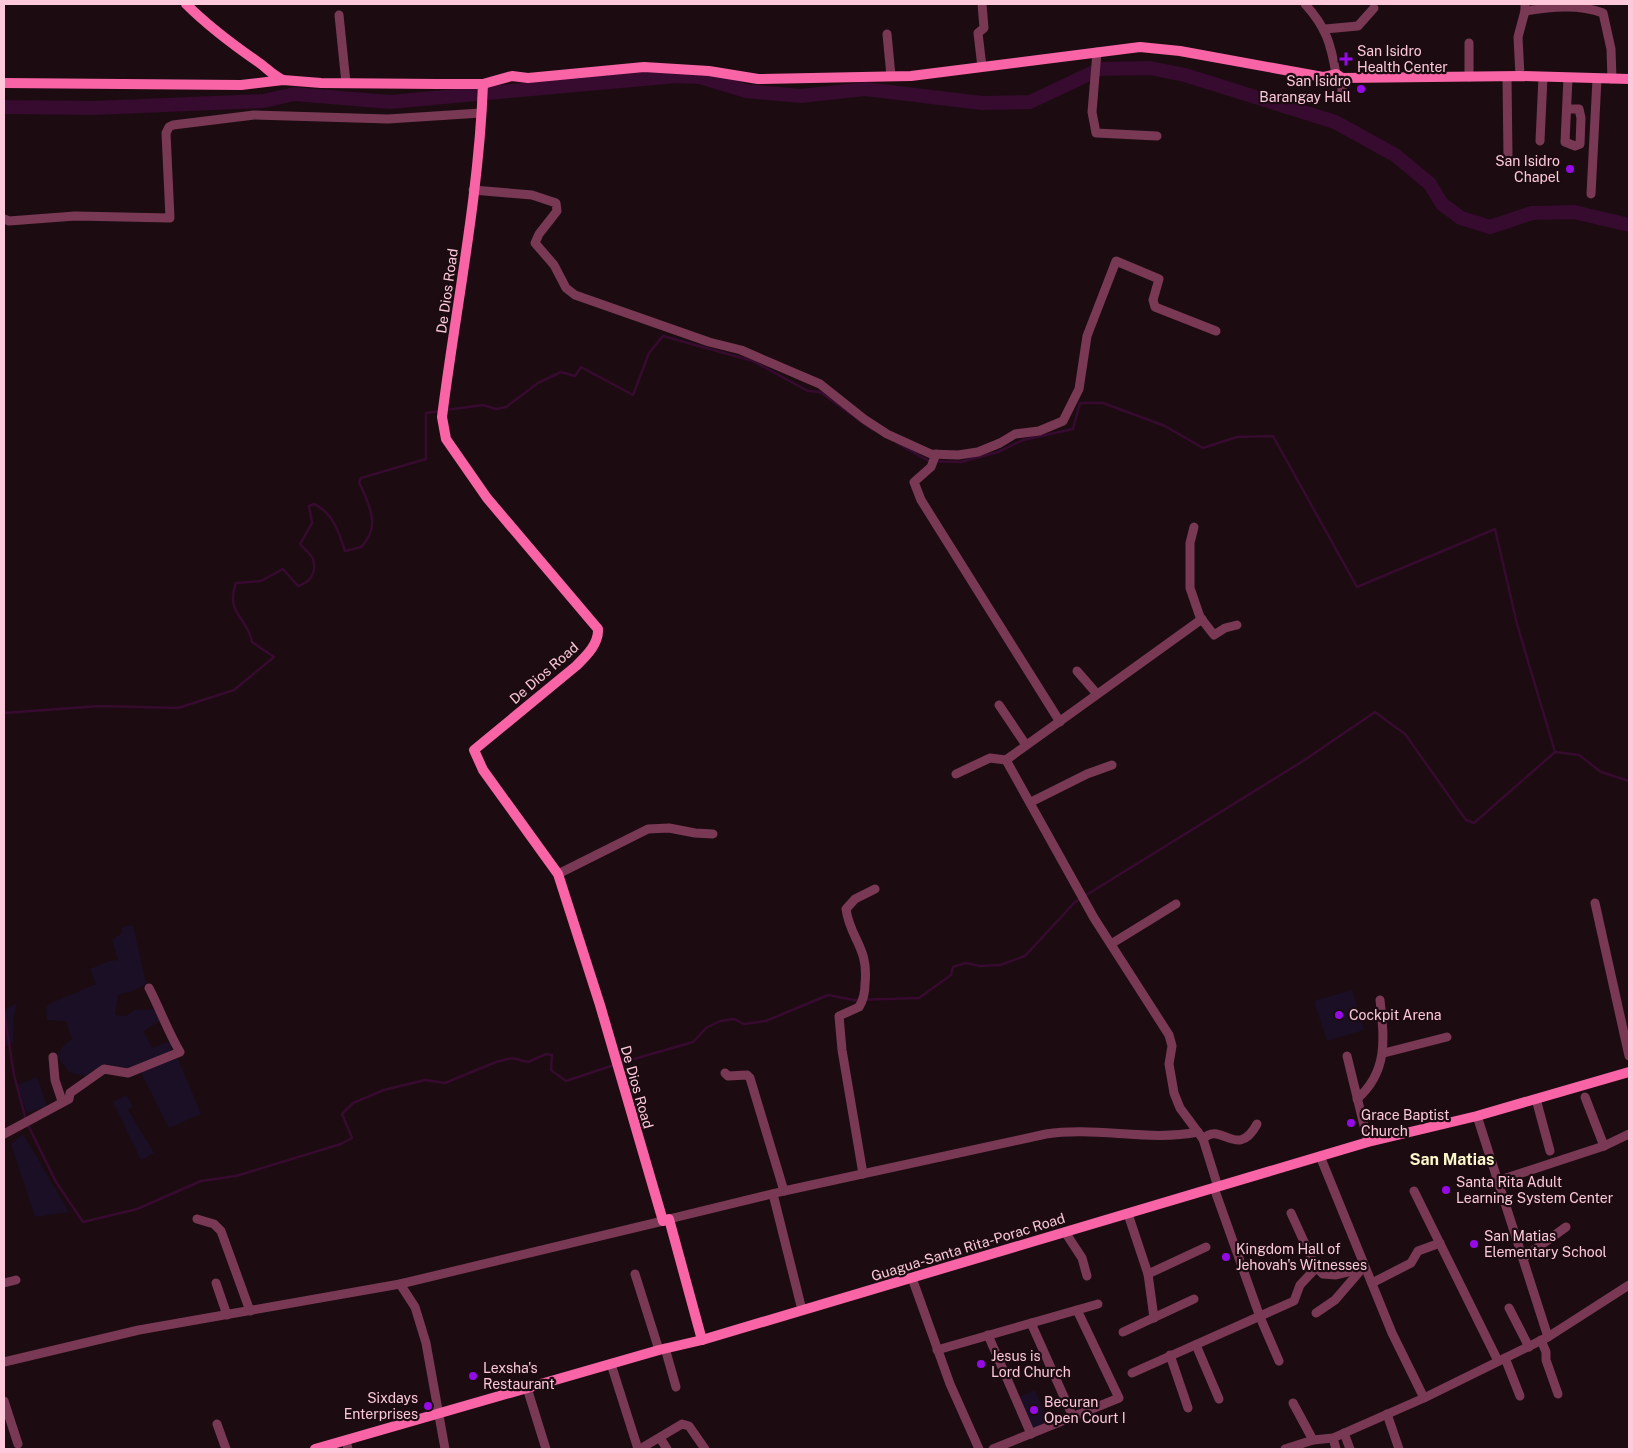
<svg xmlns="http://www.w3.org/2000/svg" width="1633" height="1453" font-family="'Public Sans',sans-serif">
<rect width="100%" height="100%" fill="#1c0c11"/>
<g fill="#1a0f25">
<path d="M133,925l13,59 -13,7 -15,4 -3,20 11,1 8,-6 22,-1 9,13h-7l-15,9 9,17 18,-7 2,12 -39,16 -29,-5 -19,12 -16,-4 -12,-16 6,-10 9,-7 -6,-18 -19,-1 -1,-12 3,-4 47,-20 -6,-15 19,-8 9,-1 -6,-20 10,-7 -1,-5z"/>
<path d="M1352,990l12,40 -37,11 -13,-40z"/>
<path d="M17,1003l-4,18v22l-8,4 -1,-37z"/>
<path d="M178,1059l23,55 -32,14 -29,-58z"/>
<path d="M37,1077l10,29 -20,7 -10,-28z"/>
<path d="M126,1095l7,11 -5,4 26,43 -13,7 -28,-58z"/>
<path d="M23,1134l46,78 -34,5 -24,-73z"/>
<path d="M1035,1390l14,32 -16,7 -13,-32z"/>
</g>
<g fill="none" stroke-linecap="round" stroke-linejoin="round">
<g stroke="#370a2f" stroke-width="2.5">
<path d="M446,410l37,-5 13,4 10,-2 32,-24 23,-11 14,4 6,-9 52,28 16,-42 14,-17 90,25 55,30 12,1 53,38"/>
<path d="M897,443l32,18 32,1 37,-10 25,-12 50,-11 7,-26h23l62,23 38,22 34,-11 36,-1 84,151 138,-58 22,95 38,128"/>
<path d="M4,713l96,-7 78,2 56,-18 40,-33 -22,-15c-5,-26 -27,-28 -16,-59l25,-2 22,-12 15,17c12,-4 19,-13 15,-27 -2,-5 -9,-10 -13,-15l12,-21 -3,-17 5,-2c19,9 25,28 31,47l16,-4c21,-21 8,-42 -2,-65l2,-4 65,-19v-46l15,-2"/>
<path d="M4,1011l10,64 12,45"/>
<path d="M620,1063l73,-21 13,-14 14,-7 14,-2 10,5 22,-3 62,-26 26,5 65,-2 32,-23 2,-8 13,-4 14,3 20,-1 25,-9 50,-54 228,-141 72,-49 30,22 61,86 8,3 81,-71 24,3 22,17 28,9"/>
<path d="M28,1125l28,57 27,40 54,-13 64,-28 35,-5 105,-32 11,-6 -10,-24 11,-11 31,-13 41,-10 20,3 51,-21 16,-4 16,4 18,-8 6,1 -1,15 15,11 48,-16"/>
</g>
<path stroke="#370a2f" stroke-width="14" d="M4,107l90,1 170,-7 30,-7 96,8 286,-26 24,1 46,14 55,5 64,-7 117,14 48,-1 70,-33 50,-1 35,7 150,47 60,33 35,29 12,20 19,14 29,9 42,-14 42,-1 55,13"/>
<g stroke="#793954" stroke-width="9">
<path d="M982,4l2,24 -6,5 4,34"/>
<path d="M1305,4c21,23 26,40 31,70"/>
<path d="M1525,11c26,-4 54,-7 78,2l8,36 1,30"/>
<path d="M339,15l7,68"/>
<path d="M1325,29l33,-3 16,-18"/>
<path d="M887,34l4,42"/>
<path d="M1097,52l-5,60 4,21 61,3"/>
<path d="M1520,76l-2,-39 7,-26v-7"/>
<path d="M1469,77v-34"/>
<path d="M1507,77l1,80"/>
<path d="M1342,78v19"/>
<path d="M1567,109h12l2,9 -1,26 -5,2 -10,-4 3,-64"/>
<path d="M1540,141l3,-64"/>
<path d="M473,190l59,5 24,8 1,8 -18,23 -4,9 19,22 12,23 9,7 134,47 32,8 79,34 44,35 23,15 44,20 27,1 20,-3 22,-9 15,-9 24,-3 24,-10 16,-32 8,-53 29,-75 43,18 -6,21 2,7 61,24"/>
<path d="M1591,194l6,-115"/>
<path d="M4,219l5,2 66,-5 95,2 -4,-85 3,-6 4,-2 81,-10 134,4 93,-6"/>
<path d="M936,454l-5,13 -17,15 7,18 139,222"/>
<path d="M1194,527l-4,16v45l10,29 14,18 11,-7 12,-3"/>
<path d="M1202,619l-196,141 88,158 75,117 3,11 -3,18 5,29 6,15 23,31 15,48"/>
<path d="M1077,671l20,23"/>
<path d="M999,705l27,40"/>
<path d="M956,774l34,-16 16,2"/>
<path d="M1031,802l56,-28 25,-9"/>
<path d="M558,874l90,-45 21,-1 26,5 18,1"/>
<path d="M1595,903l34,153"/>
<path d="M1111,944l65,-40"/>
<path d="M1384,1053l63,-16"/>
<path d="M1347,1056l21,86"/>
<path d="M53,1057l2,23 7,21"/>
<path d="M725,1073l3,3 19,-1 3,3 34,113"/>
<path d="M1585,1097l19,49"/>
<path d="M1357,1099c32,-28 27,-62 23,-99"/>
<path d="M1536,1099l14,52"/>
<path d="M1477,1116l71,221"/>
<path d="M4,1134l65,-35 1,-6 34,-24 24,4 52,-21c-12,-20 -20,-43 -31,-64"/>
<path d="M1203,1139c18,-19 34,22 54,-15"/>
<path d="M1320,1156l72,177 32,65"/>
<path d="M863,1174l-21,-124 -3,-34 20,-9c5,-8 6,-14 6,-23 4,-37 -15,-45 -19,-75l9,-10 20,-10"/>
<path d="M1497,1181l107,-35 25,-12"/>
<path d="M1214,1188l46,129 19,44"/>
<path d="M1414,1191l84,170"/>
<path d="M773,1194l29,116"/>
<path d="M1291,1213l24,53 8,8 13,1 29,-7"/>
<path d="M1128,1214l20,60 6,44"/>
<path d="M197,1219l17,5 7,7 29,80"/>
<path d="M669,1219l115,-28 262,-57c50,-8 102,8 152,-2"/>
<path d="M1065,1232l17,26 5,18"/>
<path d="M1523,1258l43,-31"/>
<path d="M635,1274l24,76"/>
<path d="M1148,1274l58,-27"/>
<path d="M912,1278l38,106 29,65"/>
<path d="M4,1283l12,-3"/>
<path d="M216,1283l11,32"/>
<path d="M1372,1283l39,-20 7,-12 22,-8"/>
<path d="M400,1284l15,23 11,36 19,106"/>
<path d="M1509,1308l20,39"/>
<path d="M1316,1313l19,-13 25,-29"/>
<path d="M1031,1323l42,94"/>
<path d="M1123,1332l71,-33"/>
<path d="M988,1335l43,99"/>
<path d="M1541,1340l5,12v8l12,34"/>
<path d="M1196,1345l23,54"/>
<path d="M665,1348l11,39"/>
<path d="M937,1350l161,-46"/>
<path d="M1170,1355l18,53"/>
<path d="M1505,1358l15,38"/>
<path d="M4,1362l135,-32 261,-46 263,-63"/>
<path d="M611,1364l27,85"/>
<path d="M1132,1373l162,-72 6,-16 17,-18"/>
<path d="M527,1388l19,61"/>
<path d="M4,1401l14,43"/>
<path d="M1293,1403l20,37"/>
<path d="M1387,1414l12,35"/>
<path d="M217,1424l9,25"/>
<path d="M1344,1433l6,16"/>
<path d="M660,1438l7,11"/>
<path d="M1333,1438l3,11"/>
<path d="M346,1440l2,9"/>
<path d="M640,1449l42,-25 7,2 16,23"/>
<path d="M993,1449l126,-51 -42,-88"/>
<path d="M1285,1449l28,-9 20,-2 91,-40 124,-61 81,-52"/>
</g>
<g stroke="#f864a6" stroke-width="10">
<path d="M186,4c22,22 46,40 72,58 9,6 14,13 25,18"/>
<path d="M4,83l237,2 42,-5 38,3 117,1h45l29,-8 16,2 116,-11 65,4 49,8 153,-3 229,-29 40,4 143,26 13,-3 6,4 178,-2 109,3"/>
<path d="M483,84c-4,112 -27,222 -41,333l4,22 41,59 111,131c1,15 -12,27 -22,37l-102,84 9,20 75,104 42,131 63,216 6,-2 33,121"/>
<path d="M315,1449l344,-99 43,-10 666,-198 109,-26 152,-44"/>
</g>
</g>
<g fill="#970ae8" stroke="#1c0c11" stroke-width="2">
<path d="M1343.5 51.5h5v5h5v5h-5v5h-5v-5h-5v-5h5z"/>
<circle cx="1361" cy="89" r="5"/>
<circle cx="1570" cy="169" r="5"/>
<circle cx="1339" cy="1015" r="5"/>
<circle cx="1351" cy="1123" r="5"/>
<circle cx="1446" cy="1190" r="5"/>
<circle cx="1474" cy="1244" r="5"/>
<circle cx="1226" cy="1257" r="5"/>
<circle cx="981" cy="1364" r="5"/>
<circle cx="473" cy="1376" r="5"/>
<circle cx="428" cy="1406" r="5"/>
<circle cx="1034" cy="1410" r="5"/>
</g>
<g text-anchor="middle" stroke-width="4.5" stroke-linejoin="round" paint-order="stroke">
<g font-size="14" fill="#fdc9db" stroke="#1c0c11" text-anchor="start">
<text x="1357" y="56">San Isidro<tspan x="1357" dy="16">Health Center</tspan></text>
<text x="1351" y="86" text-anchor="end">San Isidro<tspan x="1351" dy="16">Barangay Hall</tspan></text>
<text x="1560" y="166" text-anchor="end">San Isidro<tspan x="1560" dy="16">Chapel</tspan></text>
<text x="1349" y="1020">Cockpit Arena</text>
<text x="1361" y="1120">Grace Baptist<tspan x="1361" dy="16">Church</tspan></text>
<text x="1456" y="1187">Santa Rita Adult<tspan x="1456" dy="16">Learning System Center</tspan></text>
<text x="1484" y="1241">San Matias<tspan x="1484" dy="16">Elementary School</tspan></text>
<text x="1236" y="1254">Kingdom Hall of<tspan x="1236" dy="16">Jehovah's Witnesses</tspan></text>
<text x="991" y="1361">Jesus is<tspan x="991" dy="16">Lord Church</tspan></text>
<text x="483" y="1373">Lexsha's<tspan x="483" dy="16">Restaurant</tspan></text>
<text x="418" y="1403" text-anchor="end">Sixdays<tspan x="418" dy="16">Enterprises</tspan></text>
<text x="1044" y="1407">Becuran<tspan x="1044" dy="16">Open Court I</tspan></text>
</g>
<g font-size="14" fill="#fdc9db" stroke="#1c0c11">
<text transform="translate(447 291) rotate(-82)" y="5">De Dios Road</text>
<text transform="translate(544 673) rotate(-41)" y="5">De Dios Road</text>
<text transform="translate(637 1087) rotate(74)" y="5">De Dios Road</text>
<text transform="translate(968 1247) rotate(-17)" y="5">Guagua-Santa Rita-Porac Road</text>
</g>
<g font-size="16" font-weight="bold" fill="#fdf8cb" stroke="#1c0c11">
<text x="1452" y="1165">San Matias</text>
</g>
</g>
<rect width="1633" height="1453" fill="none" stroke="#fdc9db" stroke-width="10"/>
</svg>
